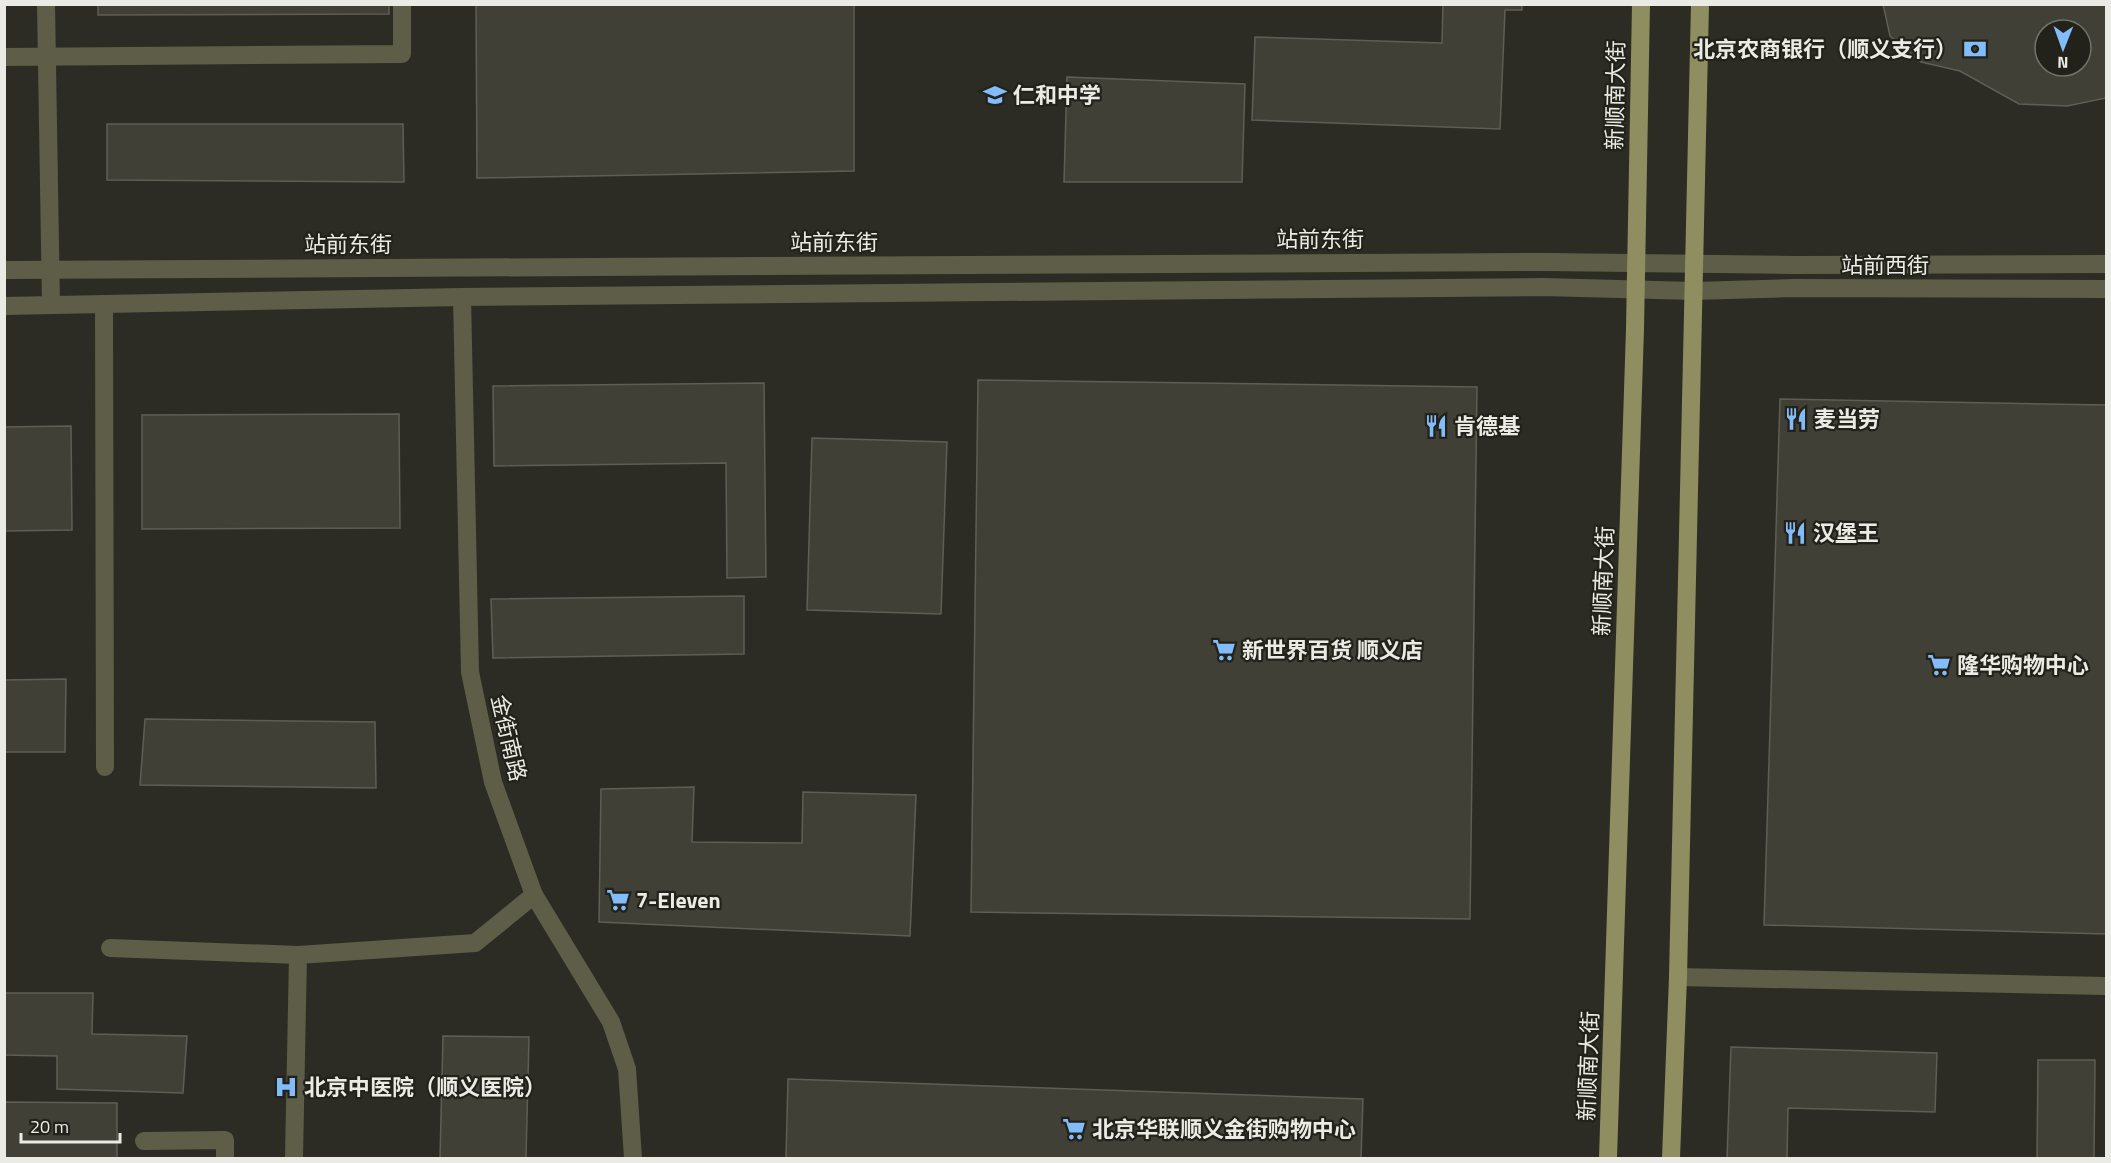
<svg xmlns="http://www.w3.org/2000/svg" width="2111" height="1163" font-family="'Titillium Web','Noto Sans SC',sans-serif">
<rect width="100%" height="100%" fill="#2c2c24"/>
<g fill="#404037" stroke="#5e5e55" stroke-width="1.5" fill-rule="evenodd">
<path d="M98,4h291v10l-291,1z"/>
<path d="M476,4h378v167l-377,7z"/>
<path d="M1443,4h79v6h-17l-5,119 -248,-9 3,-83 187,6z"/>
<path d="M1883,4h223v94l-39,8 -48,-2 -59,-33 -39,-9 -31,-26zM2045,30h36v36h-36z"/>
<path d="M1067,77l178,7 -3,98h-178z"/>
<path d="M107,124h296l1,58 -297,-2z"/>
<path d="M978,380l499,7 -7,532 -499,-7z"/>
<path d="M764,383l2,194 -39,1 -1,-115 -232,3 -1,-80z"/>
<path d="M1780,399l326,6v529l-342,-9z"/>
<path d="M399,414l1,114 -258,1v-114z"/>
<path d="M71,426l1,104 -68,1v-104z"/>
<path d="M812,438l135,4 -6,172 -134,-4z"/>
<path d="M744,596v58l-251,4 -2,-59z"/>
<path d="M66,679l-1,73h-61v-72z"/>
<path d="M145,719l230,3 1,66 -236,-3z"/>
<path d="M694,787l-2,55 110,1 1,-51 113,3 -6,141 -311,-14 2,-133z"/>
<path d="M4,993h89l-1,41 95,2 -4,57 -126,-4v-33l-53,-1z"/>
<path d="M443,1036l86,1 -3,121h-86z"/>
<path d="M1731,1047l206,6 -2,59 -147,-4 -1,50h-60z"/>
<path d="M2038,1060h57l-1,98h-57z"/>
<path d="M788,1079l575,20 -2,59h-575z"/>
<path d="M4,1102l113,1v55h-113z"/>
</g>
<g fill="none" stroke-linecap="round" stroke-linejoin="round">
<g stroke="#5e5d47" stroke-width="18">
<path d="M46,4l5,301"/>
<path d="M4,57l398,-3v-50"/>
<path d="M4,270l1542,-8 248,3 312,-1"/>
<path d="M462,297l8,375 23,110 41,113 77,127 16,47 6,89"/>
<path d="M104,304l1,463"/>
<path d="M4,306l458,-9 1081,-10 151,4 99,-3 313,1"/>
<path d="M110,948l188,7 177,-12 59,-48"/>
<path d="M1678,977l428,9"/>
<path d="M144,1141l81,-1v18"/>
<path d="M294,1158l4,-203"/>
</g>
<g stroke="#8f8e60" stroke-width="18">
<path d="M1608,1158l27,-829 6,-325"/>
<path d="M1671,1158l7,-181 22,-973"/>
</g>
</g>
<defs>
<g id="bank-bare" transform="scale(1.8)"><path d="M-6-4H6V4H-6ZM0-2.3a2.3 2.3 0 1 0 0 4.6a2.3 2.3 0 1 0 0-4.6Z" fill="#82bcfa" stroke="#23221a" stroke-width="2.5" paint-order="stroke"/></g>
<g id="school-bare" transform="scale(1.8)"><path d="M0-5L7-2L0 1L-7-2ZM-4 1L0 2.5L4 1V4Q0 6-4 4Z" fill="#82bcfa" stroke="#23221a" stroke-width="2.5" paint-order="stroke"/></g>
<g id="restaurant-bare" transform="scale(1.8)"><path d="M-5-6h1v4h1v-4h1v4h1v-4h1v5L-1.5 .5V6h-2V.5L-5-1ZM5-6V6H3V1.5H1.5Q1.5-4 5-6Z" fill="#82bcfa" stroke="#23221a" stroke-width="2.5" paint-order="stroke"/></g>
<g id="supermarket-bare" transform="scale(1.8)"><path d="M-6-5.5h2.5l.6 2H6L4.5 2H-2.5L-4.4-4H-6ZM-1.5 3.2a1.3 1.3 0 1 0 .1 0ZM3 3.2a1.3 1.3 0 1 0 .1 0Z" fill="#82bcfa" stroke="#23221a" stroke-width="2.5" paint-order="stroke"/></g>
<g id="hospital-bare" transform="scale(1.8)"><path d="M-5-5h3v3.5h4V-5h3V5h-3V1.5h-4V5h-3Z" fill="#82bcfa" stroke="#23221a" stroke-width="2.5" paint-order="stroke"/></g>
</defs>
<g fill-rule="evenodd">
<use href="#bank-bare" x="1975" y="49"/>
<use href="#school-bare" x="995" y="95"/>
<use href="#restaurant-bare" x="1796" y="419"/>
<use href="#restaurant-bare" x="1436" y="426"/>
<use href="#restaurant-bare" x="1795" y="533"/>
<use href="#supermarket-bare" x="1224" y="650"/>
<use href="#supermarket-bare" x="1939" y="665"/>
<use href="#supermarket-bare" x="618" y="900"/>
<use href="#hospital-bare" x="286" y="1087"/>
<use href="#supermarket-bare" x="1074" y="1129"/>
</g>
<g text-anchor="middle" stroke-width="4.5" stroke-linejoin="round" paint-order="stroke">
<g font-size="22" font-weight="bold" fill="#ebebe5" stroke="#23221a" text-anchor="start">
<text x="1957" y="57" text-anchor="end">北京农商银行（顺义支行）</text>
<text x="1013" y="103">仁和中学</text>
<text x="1814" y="427">麦当劳</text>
<text x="1454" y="434">肯德基</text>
<text x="1813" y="541">汉堡王</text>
<text x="1242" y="658">新世界百货 顺义店</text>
<text x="1957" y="673">隆华购物中心</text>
<text x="636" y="908">7-Eleven</text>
<text x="304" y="1095">北京中医院（顺义医院）</text>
<text x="1092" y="1137">北京华联顺义金街购物中心</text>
</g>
<g font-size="22" fill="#ebebe5" stroke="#23221a">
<text transform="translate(1615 95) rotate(-89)" y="8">新顺南大街</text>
<text x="1320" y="247">站前东街</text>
<text x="834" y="250">站前东街</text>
<text x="348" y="252">站前东街</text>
<text x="1885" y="273">站前西街</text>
<text transform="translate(1603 581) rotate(-88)" y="8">新顺南大街</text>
<text transform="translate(509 738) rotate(77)" y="8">金街南路</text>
<text transform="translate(1588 1066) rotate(-88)" y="8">新顺南大街</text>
</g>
</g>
<rect width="2111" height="1163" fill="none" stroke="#ebebe5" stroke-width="12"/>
<g transform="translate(2063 48) rotate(181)"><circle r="28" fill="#23221a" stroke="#73726b" stroke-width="1.5"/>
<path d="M0-4.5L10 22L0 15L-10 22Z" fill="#82bcfa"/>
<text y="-9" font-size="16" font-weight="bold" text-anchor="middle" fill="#ebebe5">N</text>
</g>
<path d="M21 1133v9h99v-9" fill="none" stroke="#ebebe5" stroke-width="3"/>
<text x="30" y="1133" font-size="18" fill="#ebebe5" stroke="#23221a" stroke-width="4.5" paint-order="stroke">20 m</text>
</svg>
